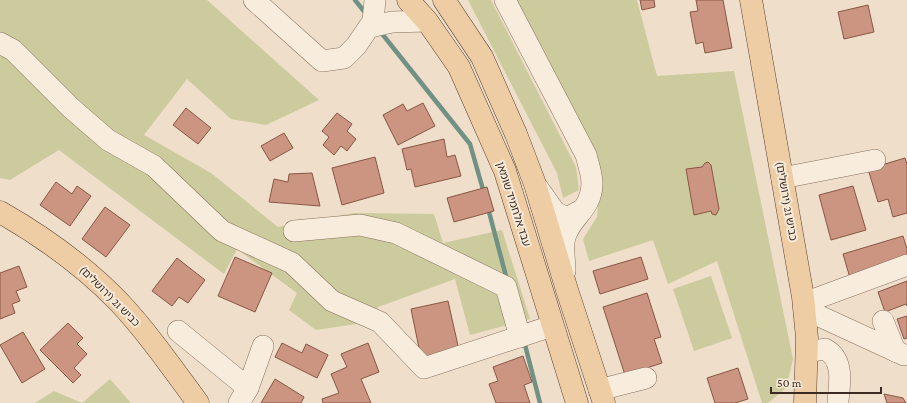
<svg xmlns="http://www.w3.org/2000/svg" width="907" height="403" font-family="'Crimson Pro','Noto Sans Hebrew',serif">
<rect width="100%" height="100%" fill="#eedeca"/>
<g fill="#cccb9d">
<path d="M0,0h207l112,100 -53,25 -35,-6 -44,-40 -43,56 67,38 67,54 76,-14 80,1 9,29 59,-13 28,89 -60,16 -15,-56 -77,28 -2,14 -60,9 -27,-20 8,-17 -60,-44 -13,25 -165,-124 -49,30 -10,-2z"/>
<path d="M468,0h23l85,167 3,23 -16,8 -6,-25z"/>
<path d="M511,0h126l20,76 77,-5 59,288 -7,29 -18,15h-6l-45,-142 -49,23 -15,-44 -64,21 -6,-22 14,-22 2,-23z"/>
<path d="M711,276l21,62 -38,13 -21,-62z"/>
<path d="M110,379l21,24h-96l19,-12 28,12z"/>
</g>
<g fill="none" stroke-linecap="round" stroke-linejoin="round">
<g stroke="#719184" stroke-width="4.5">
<path d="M355,0l12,15"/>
<path d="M379,30l91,114 14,49"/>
<path d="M488,208l19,72"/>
<path d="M524,341l16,62"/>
</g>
</g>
<g fill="#cb9581" stroke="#895645">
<path d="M640,0h14l1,7 -13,3z"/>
<path d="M696,0h27l9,48 -27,5 -2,-11 -7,2 -6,-32 8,-1z"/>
<path d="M868,5l6,27 -30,7 -6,-27z"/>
<path d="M423,103l12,23 -37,19 -15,-30 20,-11 4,7z"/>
<path d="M186,108l25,20 -13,16 -25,-19z"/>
<path d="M337,113l15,11 -5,7 9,8 -9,12 -6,-5 -7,9 -11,-10 6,-8 -7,-6z"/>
<path d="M284,133l9,15 -23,13 -9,-15z"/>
<path d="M444,139l3,18 8,-2 6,21 -46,11 -4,-18 -4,1 -5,-21z"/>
<path d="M375,157l9,36 -42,12 -10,-37z"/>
<path d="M905,158l2,6v49l-14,4 -5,-18 -10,3 -10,-33z"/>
<path d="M708,162l3,3 8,44 -3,6 -4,-1 -1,-3 -17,4 -8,-46 16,-2 3,-4z"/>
<path d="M312,173l8,33 -51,-4 5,-23 14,3 1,-8z"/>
<path d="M56,182l16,12 5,-8 14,10 -21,30 -30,-21z"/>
<path d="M853,186l13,44 -35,10 -12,-45z"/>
<path d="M487,187l7,24 -40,11 -7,-24z"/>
<path d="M105,207l25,18 -24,32 -24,-18z"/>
<path d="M903,236l4,13v12l-57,17 -7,-24z"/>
<path d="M235,257l37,16 -17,39 -37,-16z"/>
<path d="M641,257l7,22 -48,15 -7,-23z"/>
<path d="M177,258l28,22 -17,23 -9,-6 -7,9 -20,-15z"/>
<path d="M19,266l8,21 -11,4 4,10 -8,3 3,9 -15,6v-46z"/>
<path d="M907,281v25l-1,-2 -21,8 -7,-20z"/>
<path d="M647,293l14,44 -7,2 8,24 -37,12 -22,-68z"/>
<path d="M448,301l11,49 -38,8 -10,-49z"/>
<path d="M907,316v22l-3,1 -7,-20z"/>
<path d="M68,323l15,15 -6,6 10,10 -13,14 7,7 -8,8 -33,-33z"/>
<path d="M23,332l22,37 -23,14 -22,-38z"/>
<path d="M282,343l20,10 4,-9 22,11 -11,23 -42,-21z"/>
<path d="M368,343l11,29 -18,7 10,24h-48l-1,-4 17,-6 -8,-19 16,-7 -6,-13z"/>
<path d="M523,356l9,26 -8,3 6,18h-34l-7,-19 9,-3 -5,-14z"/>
<path d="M738,368l10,31 -13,4h-20l-8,-25z"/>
<path d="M275,379l29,18 -3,6h-40z"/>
<path d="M884,394l19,4 3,5h-19z"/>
</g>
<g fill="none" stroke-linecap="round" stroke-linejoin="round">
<g stroke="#8a705e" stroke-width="22">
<g id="minor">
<path d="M254,0l68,61 22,-3 12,-12 17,-25 2,-21"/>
<path d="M505,0l81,155c4,15 10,30 2,46 -6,13 -18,20 -23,36 -3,10 0,23 0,34"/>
<path d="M370,27l22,-5 35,-1"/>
<path d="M0,43l13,7 58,58 37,32 46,26 68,65 70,32 40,38 48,21 44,46 128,-42"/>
<path d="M782,178l93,-18"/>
<path d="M538,188l17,24 12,6 13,-7"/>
<path d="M294,231l66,-6 36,8 110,54 14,50"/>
<path d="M804,303l103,-38"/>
<path d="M804,309l100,46"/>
<path d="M883,321l12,30"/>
<path d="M178,331l70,57"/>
<path d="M807,352l18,-3c19,10 15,33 13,52"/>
<path d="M599,390l47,-12"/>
<path d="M239,403l9,-15 15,-42"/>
</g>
</g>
<g stroke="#593f32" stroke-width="23">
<g id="major">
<path d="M408,0l19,21 32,46 46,104 72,232"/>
<path d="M444,0l38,57 34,77 19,50 32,106 37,113"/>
<path d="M751,0l52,297 4,41 -2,65"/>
<path d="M0,212c44,25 84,54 119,90 29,31 54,67 79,101"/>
</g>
</g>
<use href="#minor" stroke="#f8eddd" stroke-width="21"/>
<use href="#major" stroke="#efcda4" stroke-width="22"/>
</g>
<g text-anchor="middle" stroke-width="4" stroke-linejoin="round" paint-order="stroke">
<g font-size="11" fill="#3b2a21" stroke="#f5e9d9">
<text transform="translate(787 201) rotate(80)" y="4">כביש 21 (ירושלים)</text>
<text transform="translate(514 204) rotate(72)" y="4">עבד אלחמיד שומאן</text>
<text transform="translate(110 296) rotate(45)" y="4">כביש 21 (ירושלים)</text>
</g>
</g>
<path d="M771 387v6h110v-6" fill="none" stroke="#3b2a21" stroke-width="2"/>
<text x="777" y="387" font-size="12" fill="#3b2a21" stroke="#f5e9d9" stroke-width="3" paint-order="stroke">50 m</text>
</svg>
